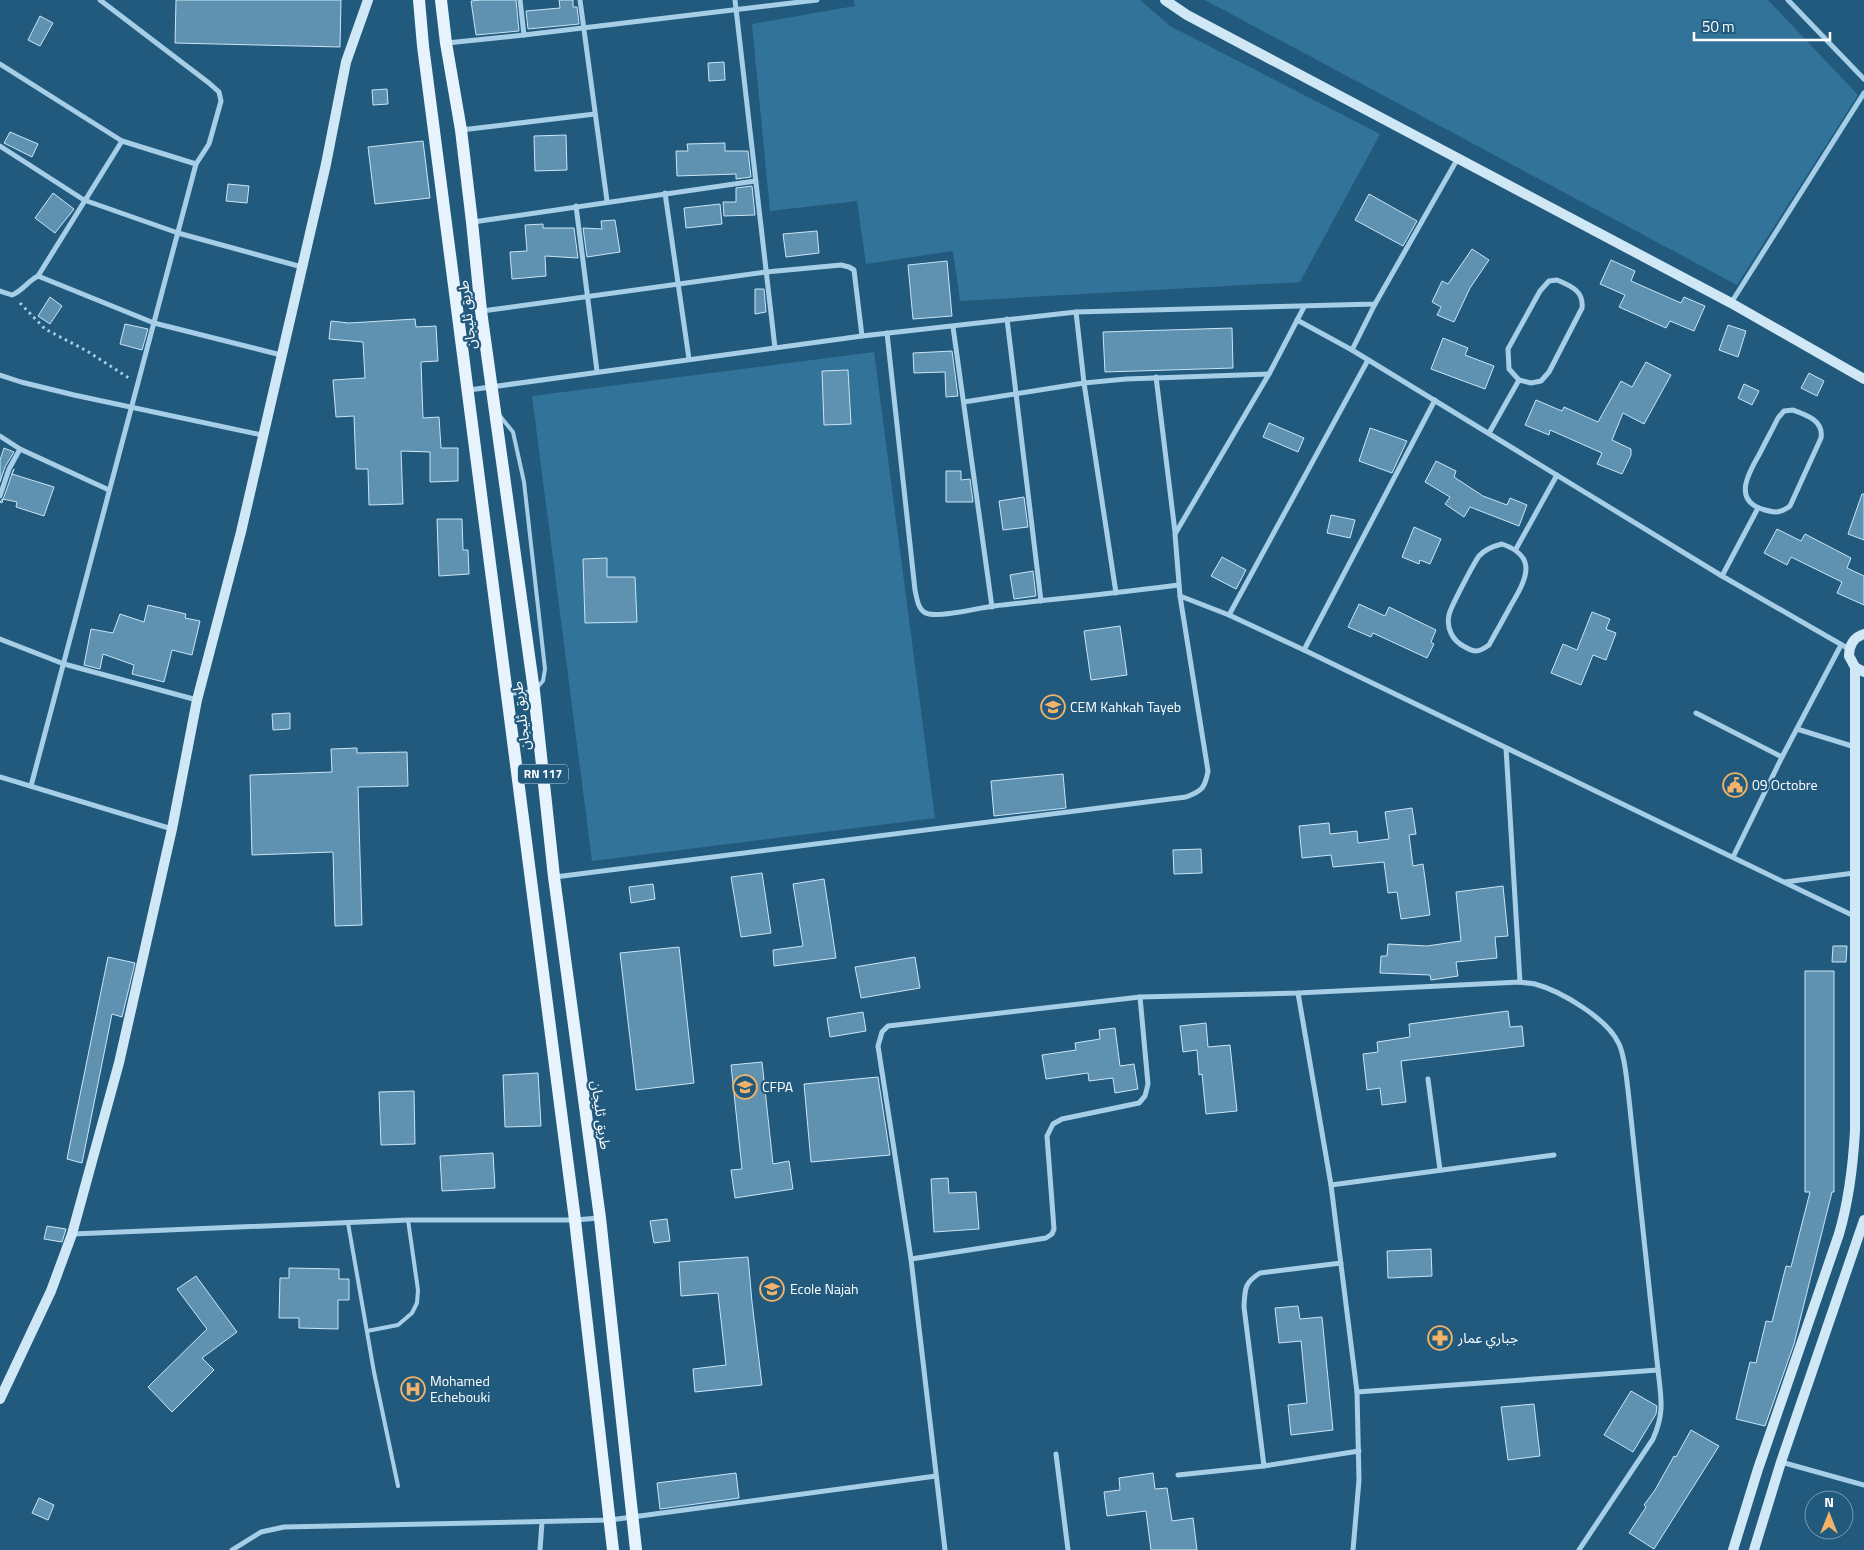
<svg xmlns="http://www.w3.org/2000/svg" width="1864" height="1550" font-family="'Titillium Web','Noto Sans Arabic',sans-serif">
<rect width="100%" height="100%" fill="#225a7e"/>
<g fill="#327399">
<path d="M854,0h286l30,26 210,108 -80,148 -340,19 -7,-50 -87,13 -9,-63 -87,10 -18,-187 103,-18z"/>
<path d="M1205,0h563l90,95 -121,190z"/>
<path d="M874,352l61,466 -343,43 -60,-465z"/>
</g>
<g fill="#5f92b1" stroke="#cae5f5">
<path d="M176,0h165l-1,47 -165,-4z"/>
<path d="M481,0h35l3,31 -43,4 -5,-34z"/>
<path d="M559,0h14v7h4l2,17 -51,5 -2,-18 34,-3z"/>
<path d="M40,16l13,7 -13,23 -12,-6z"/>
<path d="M724,62l1,18 -16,1 -1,-18z"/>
<path d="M387,89l1,15 -15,1 -1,-15z"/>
<path d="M10,132l28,12 -6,13 -28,-14z"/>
<path d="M566,135l1,35 -32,1 -1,-35z"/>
<path d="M423,141l7,57 -55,6 -7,-57z"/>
<path d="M725,143v8h23l3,26 -15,2v-5l-59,2 -1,-25h12l-1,-7z"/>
<path d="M228,184l21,2 -2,17 -21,-2z"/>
<path d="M752,186l3,29 -31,1 -1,-14h13v-14z"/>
<path d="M53,193l21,16 -19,24 -20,-15z"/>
<path d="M1369,194l48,27 -14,25 -48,-26z"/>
<path d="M720,204l2,20 -36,4 -2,-20z"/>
<path d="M615,220l5,32 -33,5 -4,-29 19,1 -1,-8z"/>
<path d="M543,224v4h31l4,30 -33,-2 1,20 -34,3 -2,-27 17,-1 -2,-26z"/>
<path d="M817,231l2,22 -33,4 -3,-23z"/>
<path d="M1472,249l17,11 -19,28 -16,34 -17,-7 4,-8 -9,-5 10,-21 6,3z"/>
<path d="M1611,260l24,11 -4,10 50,22 3,-6 21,9 -11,25 -24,-10 -4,7 -47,-21 6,-12 -25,-11z"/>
<path d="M947,261l5,55 -39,3 -5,-54z"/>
<path d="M755,289h9l2,23 -11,2z"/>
<path d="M50,297l12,9 -12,18 -12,-8z"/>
<path d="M415,319l1,8 20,-1 2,35 -17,1 2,56 16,-1 2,31h17v33l-28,1v-30l-29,-1 2,53 -34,1 -1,-36h-12l-2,-53 -18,1 -3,-37 32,-2 -2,-36 -34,-3 2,-18 18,2z"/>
<path d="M125,324l23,5 -6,21 -22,-6z"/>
<path d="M1728,325l18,6 -8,26 -19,-7z"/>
<path d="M1232,328l1,40 -128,4 -2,-40z"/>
<path d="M1443,338l25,10 -3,7 29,11 -9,23 -54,-20z"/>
<path d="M952,351l6,45 -12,1 -1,-25 -31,1 -1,-20z"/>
<path d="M1646,362l25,13 -27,49 -21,-11 -11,27 19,9v6l-9,19 -25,-10 5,-11 -52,-23 -1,5 -24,-10 11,-25 26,11 2,-4 34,15 23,-41 11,6z"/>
<path d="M848,370l3,54 -27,1 -2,-54z"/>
<path d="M1809,373l15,8 -7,15 -16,-8z"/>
<path d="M1744,384l15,7 -7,14 -14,-7z"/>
<path d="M1269,423l35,15 -6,14 -35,-15z"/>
<path d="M1370,428l37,13 -15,32 -33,-12z"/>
<path d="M4,448l10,4 -9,15 -5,15v-22z"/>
<path d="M1436,461l20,10 -2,6 29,19 24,9 3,-7 17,7 -8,21 -49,-19 -6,10 -19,-13 5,-7 -25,-15z"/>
<path d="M14,469l-2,5 42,13 -10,29 -28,-9 1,-5 -14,-3 -1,4 -2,-1 4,-5 9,-26z"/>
<path d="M946,471h15v9l9,-1 3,23h-27z"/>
<path d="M1862,494h2v46l-16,-6z"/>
<path d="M1024,497l4,30 -25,3 -4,-29z"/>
<path d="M1331,515l24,5 -5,18 -23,-5z"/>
<path d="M437,519h25l1,31h5l1,24 -30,2z"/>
<path d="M1414,527l27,12 -11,25 -10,-4 -1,4 -17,-7z"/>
<path d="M1777,529l24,12 4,-7 46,24 -4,10 17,8v29l-27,-12 5,-11 -51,-25 -4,8 -23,-12z"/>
<path d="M1222,557l24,13 -10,19 -25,-13z"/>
<path d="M607,558v19h28l2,45 -52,1 -2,-64z"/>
<path d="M1033,571l3,25 -22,3 -4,-24z"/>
<path d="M1359,604l26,12 4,-9 47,23 -5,12 3,2 -7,14 -54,-25 -2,4 -23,-10z"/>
<path d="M148,605l38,9 -1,4 15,3 -8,34 -20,-5 -8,32 -32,-8 2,-9 -31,-11 -3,15 -16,-4 7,-36 22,4 7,-19 24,8z"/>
<path d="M1592,612l18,7 -4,10 10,4 -10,27 -13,-5 -12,30 -30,-12 12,-29 14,6z"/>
<path d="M1120,626l7,49 -36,5 -7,-49z"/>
<path d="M290,713v16l-17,1 -1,-16z"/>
<path d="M357,748v5l50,-1 1,34 -50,1 4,138 -27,1 -2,-74 -81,3 -2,-80 82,-3 -1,-23z"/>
<path d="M1063,774l3,34 -72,8 -3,-35z"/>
<path d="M1412,808l4,26 -7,1 4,31 10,-2 7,51 -29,4 -4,-27 -9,1 -4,-31 -51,5 -2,-12 -29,3 -3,-32 30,-3 1,11 27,-3 1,12 31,-4 -4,-27z"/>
<path d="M1201,849l1,24 -28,1 -1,-24z"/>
<path d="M762,873l9,60 -30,4 -10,-60z"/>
<path d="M824,879l12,79 -62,8 -1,-16 30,-4 -10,-62z"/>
<path d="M653,884l2,15 -24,4 -2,-16z"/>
<path d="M1503,886l5,50 -13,1 2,21 -41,4 2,14 -27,4 -1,-5 -50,-2 1,-17h6l1,-12 39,2 34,-5 -5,-49z"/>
<path d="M1833,946h14l-1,16h-14z"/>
<path d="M679,947l15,136 -58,7 -16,-137z"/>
<path d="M108,957l27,6 -13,54 -10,-3 -30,149 -15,-4z"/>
<path d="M915,957l5,31 -59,10 -6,-31z"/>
<path d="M1805,971h29v221h-2l-38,152 -29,82 -29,-7 14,-57 6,1 10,-42 6,1 14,-56 5,1 19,-75h-5z"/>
<path d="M1508,1011l2,16 12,-1 2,20 -123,15 5,41 -24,3 -2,-17 -13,2 -4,-36 15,-2 -1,-10 33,-5 -1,-13z"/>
<path d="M863,1012l3,19 -36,6 -3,-19z"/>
<path d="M1206,1023l2,24 22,-2 7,66 -31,3 -4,-40 -3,1 -2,-25 -14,2 -3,-26z"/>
<path d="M1115,1028l5,38 14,-2 4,25 -23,4 -2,-15 -24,3 -1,-8 -42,6 -4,-24 34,-5 -1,-7 25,-4 -1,-9z"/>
<path d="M762,1062l11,102 16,-3 4,28 -58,9 -4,-28 11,-1 -11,-104z"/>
<path d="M538,1073l3,53 -36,1 -2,-52z"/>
<path d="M878,1077l12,78 -79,7 -7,-78z"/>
<path d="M414,1091l1,53 -34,1 -2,-53z"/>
<path d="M493,1153l2,35 -53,3 -2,-35z"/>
<path d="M948,1178l1,15 27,-1 3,37 -45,3 -3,-53z"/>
<path d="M667,1219l3,22 -16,2 -4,-22z"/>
<path d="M47,1226l19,3 -4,13 -18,-3z"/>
<path d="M1431,1249l1,27 -44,2 -1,-27z"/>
<path d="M748,1257l4,45 10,83 -67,7 -2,-23 33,-4 -8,-72 -37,3 -2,-34z"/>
<path d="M289,1268l50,1v10h10v21h-11v29l-39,-1v-10h-20l1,-40h9z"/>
<path d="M196,1276l41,56 -35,26 12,12 -42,42 -24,-25 59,-58 -30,-40z"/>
<path d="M1298,1306l2,13 22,-2 11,113 -42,5 -3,-30 19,-2 -6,-62 -22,2 -4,-35z"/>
<path d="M1631,1391l26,15 -1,8 -23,38 -29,-17z"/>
<path d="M1534,1404l6,52 -32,4 -7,-53z"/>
<path d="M1691,1430l28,16 -65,103 -25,-16 17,-26 -2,-2 11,-15 19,-34 2,1z"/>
<path d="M736,1473l3,25 -79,11 -3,-26z"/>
<path d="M1153,1473l2,16 12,-1 5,33 21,-3 4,32h-46l-5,-39 -39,5 -3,-24 16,-2 -1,-12z"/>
<path d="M39,1498l15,7 -6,15 -16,-7z"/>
</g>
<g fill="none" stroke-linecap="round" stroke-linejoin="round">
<path stroke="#a6cee6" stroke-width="3" stroke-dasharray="2.5 4" stroke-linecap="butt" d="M20,303l25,26 42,22 42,27"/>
<g stroke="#a6cee6" stroke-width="4">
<path d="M500,416l13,16 11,50 21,187 -2,12 -9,10 -24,3"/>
<path d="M348,1223l26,149 24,114"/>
<path d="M367,1331l31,-6 14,-12 5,-10 1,-13 -10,-70"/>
</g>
<g stroke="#a6cee6" stroke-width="5">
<path d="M520,0l4,35"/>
<path d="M580,0l27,201"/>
<path d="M735,0l40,348"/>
<path d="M1788,0l76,79"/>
<path d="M447,43l77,-8 293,-35"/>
<path d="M0,64l122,77 -84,135"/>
<path d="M461,130l134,-16"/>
<path d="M122,141l74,23"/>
<path d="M0,146l84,54 94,33 124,34"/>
<path d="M665,193l24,166"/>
<path d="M576,206l21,165"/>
<path d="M473,222l282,-41"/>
<path d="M1557,280c14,6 27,11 25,28l-33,64 -8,9 -10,2 -12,-3 -10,-11 -1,-20 32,-58 9,-10z"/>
<path d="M0,291l12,4c10,-4 16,-14 26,-19l116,47 127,32"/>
<path d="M1731,303l133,-210"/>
<path d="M482,311l284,-39 75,-7 8,2 5,3 8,66"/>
<path d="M1076,312l8,71 32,210"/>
<path d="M1007,319l34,282"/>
<path d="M1297,320l55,30 370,226 127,73"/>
<path d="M953,327l39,280"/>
<path d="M887,333l28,257c2,9 3,22 14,24 16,3 48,-6 65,-8 61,-7 124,-13 185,-21"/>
<path d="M1352,350l23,-46"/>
<path d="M0,375l21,7 53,13 188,40"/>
<path d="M1156,377l19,155"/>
<path d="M469,390l393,-54 214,-24 299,-8 83,-146"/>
<path d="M1435,400l-131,250 550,266"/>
<path d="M964,402l120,-19 42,-4 143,-5"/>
<path d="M1793,410c14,5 31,11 28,28l-31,68c-9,7 -15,7 -25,4 -34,-9 -16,-38 -5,-57 6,-12 12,-23 18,-35l6,-7z"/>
<path d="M1489,433l30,-53"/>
<path d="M0,436l20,13"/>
<path d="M0,496l9,-27 11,-20 89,41"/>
<path d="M1502,544c38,13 23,37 8,63 -7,13 -14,25 -21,38 -10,7 -14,8 -24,2 -12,-6 -19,-18 -16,-32 1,-7 25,-52 30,-59 6,-7 15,-10 23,-12z"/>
<path d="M1516,549l41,-74"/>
<path d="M1722,576l36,-68"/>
<path d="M1180,596l49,19 75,35"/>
<path d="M1229,615l139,-255"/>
<path d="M0,639l64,25 133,36"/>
<path d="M1696,713l86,44"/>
<path d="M1797,729l58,18"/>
<path d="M1506,748l14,234"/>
<path d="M0,777l172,52"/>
<path d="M31,786l165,-622 13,-20 12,-43 -2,-9 -10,-9 -109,-83"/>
<path d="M1733,857l49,-100 59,-112"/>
<path d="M555,877l631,-80c16,-6 19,-9 22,-26l-28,-175 -5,-62 94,-160 35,-67"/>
<path d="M1785,882l69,-9"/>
<path d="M1298,993l33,192 26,207 2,88 -6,70"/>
<path d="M1428,1079l12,91"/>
<path d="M1331,1185l223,-30"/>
<path d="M73,1234l335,-14h167l24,-2"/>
<path d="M911,1259l135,-21 6,-4 2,-5 -7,-93 6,-12 9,-5 77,-16 6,-7 3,-12 -8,-87"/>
<path d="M1357,1392l301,-22"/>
<path d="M1056,1454l12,96"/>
<path d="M1781,1462l83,23"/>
<path d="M1264,1466l-20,-159c1,-18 0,-24 16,-34l81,-10"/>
<path d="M1178,1475l86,-9 95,-15"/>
<path d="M232,1550l29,-18 23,-5 326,-7 326,-44"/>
<path d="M540,1550l2,-28"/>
<path d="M945,1550l-34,-291 -33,-213 4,-14 6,-6 252,-29 158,-4 222,-11c5,1 10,1 15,2 26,7 73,35 84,60 6,13 7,31 9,46l30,280c3,28 7,42 -5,69l-74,111"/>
</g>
<g stroke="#d0e7f5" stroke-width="10">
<path d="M1165,0l22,15 544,288 133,76"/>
<path d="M1864,634c-10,3 -15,11 -15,22l6,11 9,5"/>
<path d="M0,1399l51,-108 21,-57 47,-171 53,-234 25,-129 44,-168 85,-368 20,-102 22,-62"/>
<path d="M1733,1550l25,-81 81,-235c10,-34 14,-68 16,-103v-464"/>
<path d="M1754,1550l27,-88 83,-242"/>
</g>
<g stroke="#e7f4fd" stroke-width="12">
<path d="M419,0l4,46 152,1174 38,330"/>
<path d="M441,0l5,43 15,87 11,92 9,89 53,380 20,186 46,341 36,332"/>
</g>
</g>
<defs>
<g id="school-ring" transform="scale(1.25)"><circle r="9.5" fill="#225a7e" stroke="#f2b368" stroke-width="1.5"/><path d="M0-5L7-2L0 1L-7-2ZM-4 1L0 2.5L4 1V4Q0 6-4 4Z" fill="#f2b368"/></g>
<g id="civic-ring" transform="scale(1.25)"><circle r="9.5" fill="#225a7e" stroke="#f2b368" stroke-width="1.5"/><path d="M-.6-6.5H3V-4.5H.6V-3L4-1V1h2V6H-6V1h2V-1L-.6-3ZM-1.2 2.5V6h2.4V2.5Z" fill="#f2b368"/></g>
<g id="university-ring" transform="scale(1.25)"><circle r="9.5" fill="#225a7e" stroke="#f2b368" stroke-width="1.5"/><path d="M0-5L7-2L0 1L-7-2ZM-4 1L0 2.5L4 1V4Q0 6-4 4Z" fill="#f2b368"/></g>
<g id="pharmacy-ring" transform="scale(1.25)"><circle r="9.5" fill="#225a7e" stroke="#f2b368" stroke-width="1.5"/><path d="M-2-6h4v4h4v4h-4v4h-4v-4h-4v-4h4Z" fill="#f2b368"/></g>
<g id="hospital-ring" transform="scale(1.25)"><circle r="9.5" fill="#225a7e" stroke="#f2b368" stroke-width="1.5"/><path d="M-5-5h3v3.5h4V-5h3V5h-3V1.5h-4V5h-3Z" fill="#f2b368"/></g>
</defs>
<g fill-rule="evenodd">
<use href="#school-ring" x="1053" y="707"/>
<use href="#civic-ring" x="1735" y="785"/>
<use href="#university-ring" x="745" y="1087"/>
<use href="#school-ring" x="772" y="1289"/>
<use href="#pharmacy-ring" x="1440" y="1338"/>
<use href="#hospital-ring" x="413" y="1389"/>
</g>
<g text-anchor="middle" stroke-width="4.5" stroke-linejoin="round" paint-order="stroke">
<rect fill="#225a7e" stroke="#bdced8" stroke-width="1" x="518" y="764.5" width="50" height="19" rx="4"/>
<g font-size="12" font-weight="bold" fill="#fff">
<text x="543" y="778">RN 117</text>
</g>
<g font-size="14" fill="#fff" stroke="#225a7e">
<text transform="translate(467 315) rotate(-97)" y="5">طريق ثليجان</text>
<text transform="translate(521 716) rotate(-97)" y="5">طريق ثليجان</text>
<text transform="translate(601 1115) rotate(82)" y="5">طريق ثليجان</text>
</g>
<g font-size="14" fill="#fff" stroke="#225a7e" text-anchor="start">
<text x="1070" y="712">CEM Kahkah Tayeb</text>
<text x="1752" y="790">09 Octobre</text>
<text x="762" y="1092">CFPA</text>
<text x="790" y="1294">Ecole Najah</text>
<text x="1458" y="1343">جباري عمار</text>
<text x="430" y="1386">Mohamed<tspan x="430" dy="16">Echebouki</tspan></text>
</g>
</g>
<g transform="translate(1829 1515)"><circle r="24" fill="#225a7e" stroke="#7a9cb2"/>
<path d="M0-4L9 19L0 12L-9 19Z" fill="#f2b368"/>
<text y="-8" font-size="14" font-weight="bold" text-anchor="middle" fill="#ffffff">N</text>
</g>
<path d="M1694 32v8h136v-8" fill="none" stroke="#ffffff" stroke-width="2.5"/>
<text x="1702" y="32" font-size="15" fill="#ffffff" stroke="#225a7e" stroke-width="4" paint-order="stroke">50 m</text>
</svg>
